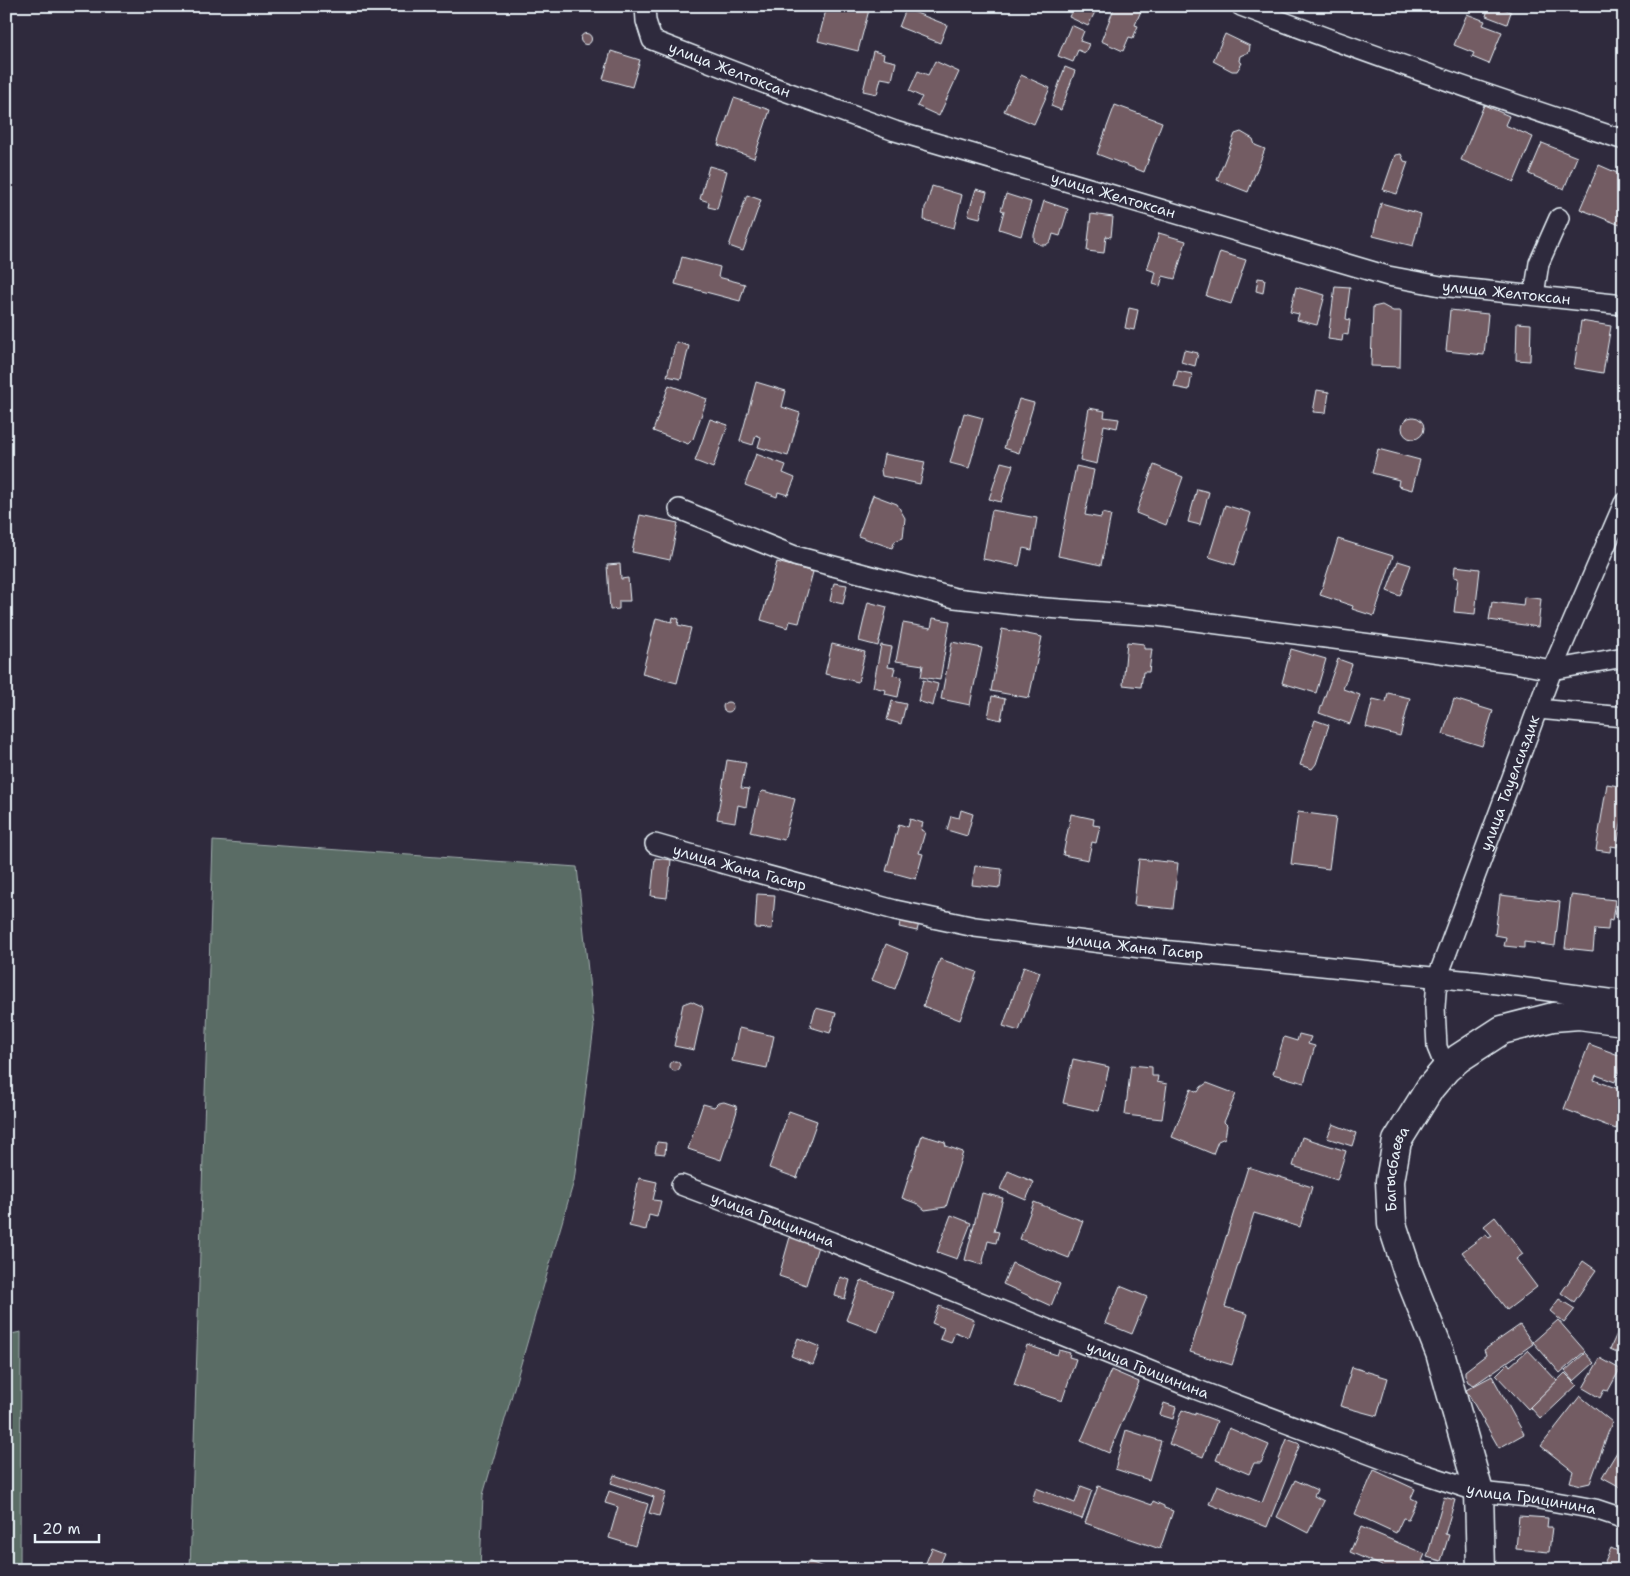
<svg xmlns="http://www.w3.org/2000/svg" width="1630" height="1576" font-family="'Shantell Sans',sans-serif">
<rect width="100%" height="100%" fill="#2f2a3d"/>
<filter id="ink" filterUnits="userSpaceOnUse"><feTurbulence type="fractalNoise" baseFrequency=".02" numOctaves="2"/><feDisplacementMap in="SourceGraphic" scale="10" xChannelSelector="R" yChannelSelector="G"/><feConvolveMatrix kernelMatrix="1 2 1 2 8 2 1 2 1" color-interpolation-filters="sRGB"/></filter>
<g filter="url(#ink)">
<g fill="#5a6c65" stroke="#a1aeae">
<path d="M213,841l364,26 17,160 -20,154 -91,314 -3,75h-290z"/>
<path d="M21,1332l-1,238h-14v-235z"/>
</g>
<g fill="#735b63" stroke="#e8f1f8">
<path d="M768,6h11l-1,5z"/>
<path d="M827,6h28l14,4 -11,41 -40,-10z"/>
<path d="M1074,6h24l-10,20 -19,-9z"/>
<path d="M1115,6h28l-8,19 3,1 -5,12 -4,-1 -6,14 -22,-10z"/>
<path d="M1489,6h8l14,6 -4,12 -21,-8z"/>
<path d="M906,9l41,16 -7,18 -41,-16z"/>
<path d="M1467,14l18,7 -2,4 19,7 -13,32 -17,-7 2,-4 -20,-8z"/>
<path d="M1071,25l13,6 -4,10 9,3 -4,9 -7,-3 -5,12 -15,-6z"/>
<circle cx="586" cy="39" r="5.5"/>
<path d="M1225,34l25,12 -1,6 -9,4 -1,5 3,2 -5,8h-5l-19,-10z"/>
<path d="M611,51l29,9 -8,27 -29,-8z"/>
<path d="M873,51l11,3 -1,5 13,3 -4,18 -11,-2 -4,16 -14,-3z"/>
<path d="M935,61l24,11 -20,44 -22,-10 5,-9 -13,-6 9,-20 10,4z"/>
<path d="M1065,67l10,4 -14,39 -10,-4z"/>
<path d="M1021,75l29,13 -16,36 -30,-13z"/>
<path d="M734,98l36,12 -16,48 -36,-13z"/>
<path d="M1115,105l47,17 -18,50 -47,-18z"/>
<path d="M1484,105l25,11 -4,9 28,12 -19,45 -53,-22z"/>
<path d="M1241,132l12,7 2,6 10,4 -17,43 -31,-12 18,-46z"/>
<path d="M1542,143l35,14 -13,32 -35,-15z"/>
<path d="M1401,154l3,7 4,1 -11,32 -14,-4 12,-35z"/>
<path d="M1599,165l25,11v40l-4,9 -40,-16z"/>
<path d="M709,166l18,5 -10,38 -9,-2 1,-5 -9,-3z"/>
<path d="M932,186l30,9 -8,33 -30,-8 1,-13 2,-3z"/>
<path d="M976,189l11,3 -7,26 -12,-3z"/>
<path d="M1006,194l25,8 -10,34 -22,-7 5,-18 -3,-1z"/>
<path d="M747,195l14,5 -18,51 -14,-5z"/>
<path d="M1044,201l24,8 -8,27 -7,-2 -2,7 -5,4h-5l-7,-4v-6z"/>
<path d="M1381,203l40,11 -8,32 -40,-10z"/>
<path d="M1091,214l22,3 -2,20 -5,-1 -2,17 -17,-2z"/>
<path d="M1159,233l27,8 -11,38 -12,-3 -3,10 -7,-2 3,-12 -9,-3z"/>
<path d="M1220,252l26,8 -15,44 -25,-8z"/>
<path d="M682,257l38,10 -2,10 27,7 -5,17 -65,-17z"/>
<path d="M1258,278l7,1 -2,14 -7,-2z"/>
<path d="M1335,286l15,1 -4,32 4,1 -2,15 -5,-1 -1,7 -14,-2z"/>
<path d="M1296,287l29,8 -8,30 -20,-5 2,-6 -9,-2z"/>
<path d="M1382,305l11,6h8l-1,56 -29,-1 2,-59z"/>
<path d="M1129,308l9,2 -4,20 -9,-2z"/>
<path d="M1450,310l38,4 -4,41 -38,-4z"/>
<path d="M1581,321l30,5 -8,47 -29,-5z"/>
<path d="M1517,323l14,1 -1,37 -14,-1z"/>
<path d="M676,342l13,4 -8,33 -14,-3z"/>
<path d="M1184,350l14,3 -3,13 -14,-4z"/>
<path d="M1178,371l14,3 -3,16 -15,-3z"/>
<path d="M756,382l30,9 -4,16 18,6 -12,43 -30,-9 3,-10 -5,-2 -3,10 -13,-4z"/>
<path d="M669,385l38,14 -14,40 -5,5 -35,-13z"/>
<path d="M1317,390l12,2 -3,21 -13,-1z"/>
<path d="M1019,399l15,4 -15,50 -15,-5z"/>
<path d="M1089,408l16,3 -1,6 15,2 -2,9 -13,-3 -7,39 -17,-4z"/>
<path d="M964,413l19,5 -14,50 -19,-5z"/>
<circle cx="1413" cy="428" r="11"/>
<path d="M710,419l18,6 -15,43 -18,-7z"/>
<path d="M1378,449l42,11 -8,30 -14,-4 1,-6 -27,-7z"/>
<path d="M756,454l30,11 -3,8 12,5 -7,17 -10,-3 -1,5 -32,-12z"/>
<path d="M884,454l41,8 -5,22 -38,-8 -1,-6z"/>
<path d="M1001,462l12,3 -12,37 -12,-3z"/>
<path d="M1154,465l29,12 -17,48 -30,-12z"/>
<path d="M1076,466l18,4 -9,45 16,3 1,-5 9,2 -10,50 -43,-9z"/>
<path d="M1197,489l12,3 -9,33 -12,-3z"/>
<path d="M873,495l24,9 8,14 -2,20 -8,3 -3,7 -34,-12z"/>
<path d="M1225,505l26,8 -16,52 -26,-8z"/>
<path d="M992,510l45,8 -5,32 -9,-2 -4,18 -36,-7z"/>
<path d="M640,515l38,8 -8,37 -38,-8z"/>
<path d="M1338,539l55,17 -19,60 -22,-7 1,-3 -33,-11z"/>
<path d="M1398,561l13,4 -11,31 -13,-5z"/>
<path d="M777,562l36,10 -14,51 -9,-2 -2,7 -27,-8z"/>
<path d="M620,564l1,15 7,-1 2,23h-11v8l-9,1 -3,-45z"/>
<path d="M1455,566l25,3 -5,45 -21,-2 4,-34 -4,-1z"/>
<path d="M834,583l13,2 -4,19 -13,-3z"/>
<path d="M1524,597l17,2 -3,28 -49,-7 3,-18 31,4z"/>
<path d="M868,602l19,5 -9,39 -19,-5z"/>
<path d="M673,617l6,2 -1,6 13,3 -14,55 -35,-9 14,-56 16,4z"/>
<path d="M933,618l17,3 -10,59 -19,-3 2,-12 -27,-4 7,-38 28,5z"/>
<path d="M1002,629l40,8 -13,61 -38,-7z"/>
<path d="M952,642l30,6 -12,57 -29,-6z"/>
<path d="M1127,642l17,2v5h8l-3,23h-6l-2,15 -18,-2z"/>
<path d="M832,644l33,8 -7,30 -33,-8z"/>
<path d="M881,645l11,2 -4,20 7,1 -2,7 9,2 -4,20 -13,-3 1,-4 -13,-3z"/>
<path d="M1291,649l35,10 -10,34 -34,-10z"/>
<path d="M1338,659l14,5 -9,25 17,6 -10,29 -31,-11z"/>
<path d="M923,680l15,4 -5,22 -15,-5z"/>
<path d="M1388,693l22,5 -10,38 -34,-9 7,-28 13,3z"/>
<path d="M992,696l13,3 -4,21 -13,-3z"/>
<path d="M1454,699l39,12 -11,35 -39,-12z"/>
<path d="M892,701l14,3 -5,20 -14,-4z"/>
<circle cx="728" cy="707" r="5"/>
<path d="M1315,720l14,5 -13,39 -4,5 -12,-4z"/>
<path d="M1624,744v35l-7,-1z"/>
<path d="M727,760l19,3 -5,25 8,1 -3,18 -8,-2 -3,17 -18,-3z"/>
<path d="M1607,784l17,3v20l-7,40 -6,-1 -1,6 -14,-2z"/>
<path d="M763,791l32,8 -11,41 -34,-8 10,-38z"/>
<path d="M961,810l12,4 -6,22 -20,-6 4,-14 8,2z"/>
<path d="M1298,812l38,5 -7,52 -38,-5z"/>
<path d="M1071,814l23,5 -1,6 7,1 -4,17 -4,-1 -4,18 -25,-5z"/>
<path d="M910,819l13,4 -2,7 4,2 -6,21 4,1 -7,25 -30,-8 13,-47 9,3z"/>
<path d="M655,858l16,2 -4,38 -16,-2z"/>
<path d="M1139,859l39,4 -5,46 -39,-4z"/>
<path d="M975,866l27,3 -2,19 -28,-3z"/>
<path d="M757,894l18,1 -3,34 -17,-1z"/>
<path d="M1500,895l60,7 -5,44 -31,-4v6l-20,-2 2,-9 -11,-2z"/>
<path d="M1571,895l44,5 -3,21 -3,-1 -1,10 -13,-1 -2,22 -28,-3z"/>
<path d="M1617,903l7,1v14l-9,-1z"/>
<path d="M901,918l18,5 -2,8 -18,-4z"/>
<path d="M886,944l22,9 -13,36 -23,-9z"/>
<path d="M940,959l37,13 -17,48 -37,-14z"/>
<path d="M1024,966l16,6 -21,59 -16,-5z"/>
<path d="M691,1001l11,5 1,3 -9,41 -20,-4 9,-42z"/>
<path d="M816,1008l20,5 -6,20 -20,-6z"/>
<path d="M739,1028l35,8 -7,32 -35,-7z"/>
<path d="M1299,1034l12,3 -3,7 7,2 -11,37 -31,-9 11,-37 13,4z"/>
<path d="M1589,1044l35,13 -9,25 -19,-7 -2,5 30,11v18l-8,20 -52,-20z"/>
<path d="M1073,1059l36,8 -10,44 -36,-8z"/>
<circle cx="675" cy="1066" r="5"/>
<path d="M1131,1065l21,2v9h6l-1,6 10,2 -5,35 -37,-4z"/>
<path d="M1207,1083l29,11 -12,28 3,3 -2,13 -7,3 -5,13 -41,-17 19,-48 7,3 3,-5z"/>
<path d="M724,1102l12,4 1,5 -16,49 -33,-11 15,-45 11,3 4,-4z"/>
<path d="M789,1111l28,10 -20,57 -28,-10z"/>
<path d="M1333,1124l23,9 -4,13 -25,-8z"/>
<path d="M922,1135l23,7 1,4 17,6 -17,55 -21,3 -7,-6 -16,-6z"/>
<path d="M1302,1137l44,14 -9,29 -44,-14z"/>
<path d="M657,1142l9,1 -1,11 -10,-1z"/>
<path d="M1248,1167l64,20 -12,40 -46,-14 -29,94 23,7 -16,51 -42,-13z"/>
<path d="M1008,1171l26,11 -8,18 -26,-11z"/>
<path d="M639,1178l18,4 -4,18 8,1 -4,16 -8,-2 -3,15 -17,-4z"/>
<path d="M982,1193l21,5 -9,33 5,1 -3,11 -8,-2 -6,24 -17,-5z"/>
<path d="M1034,1202l49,19 -14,37 -49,-19z"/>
<path d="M951,1215l20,8 -14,36 -20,-7z"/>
<path d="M1495,1217l28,37 -7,5 21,28 -30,23 -45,-58 24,-18 3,4 3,-2 -8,-10z"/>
<path d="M790,1237l28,9 -12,39 -27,-9z"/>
<path d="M1583,1261l13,9 -22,32 -13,-9z"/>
<path d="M1012,1263l48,21 -9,22 -48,-22z"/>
<path d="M840,1277l10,3 -5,19 -10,-3z"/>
<path d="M861,1280l32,12 -15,40 -32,-12z"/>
<path d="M1120,1286l27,11 -15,37 -27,-11z"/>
<path d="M1559,1299l16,10 -11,14 -14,-12z"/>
<path d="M939,1306l35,14 -6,17 -13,-5 -4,11 -11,-4 4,-11 -12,-5z"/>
<path d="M1624,1318v37l-14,-6z"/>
<path d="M1558,1320l27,31 -25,22 -27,-31z"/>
<path d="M1520,1325l13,19 -59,41 -6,-3 -3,-7v-4l21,-16 -2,-5z"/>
<path d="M798,1338l22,9 -7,18 -22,-9z"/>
<path d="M1027,1345l30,10 2,-5 11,3 -1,4 7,2 -14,42 -48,-16z"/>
<path d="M1528,1350l29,31 -29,28 -32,-34 12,-12 2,3z"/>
<path d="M1585,1353l9,10 -20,18 -9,-10z"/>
<path d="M1600,1358l20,11 -12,22 -4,-1 -4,8 -17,-10z"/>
<path d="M1352,1367l36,11 -11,38 -37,-10z"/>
<path d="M1111,1370l28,12 -30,71 -28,-12z"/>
<path d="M1565,1373l12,12 -36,34 -11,-12z"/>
<path d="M1492,1376l32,58 -25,14 -33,-58z"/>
<path d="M1580,1396l32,26 -22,61 -9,2 -11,-3 3,-11 -32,-25z"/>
<path d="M1164,1403l12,4 -3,12 -13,-4z"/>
<path d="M1182,1410l13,5v-2l22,8 -14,36 -34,-13z"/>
<path d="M1229,1428l40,17 -8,18h-7l-5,11 -33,-14z"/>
<path d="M1126,1430l35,11 -12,39 -34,-11z"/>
<path d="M1287,1439l13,5 -33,83 -58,-23 8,-19 45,18z"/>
<path d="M1623,1442h1v47l-22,-12z"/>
<path d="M1374,1470l41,19 -4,9 6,3 -9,18 -5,-1 -7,15 -41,-19z"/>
<path d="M614,1475l52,17 -7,24 -10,-3 5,-16 -43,-14z"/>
<path d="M1295,1480l22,10 -3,6 10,5 -16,32 -31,-16z"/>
<path d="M1081,1486l11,4 -10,29 -50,-18 4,-13 39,15z"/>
<path d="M1098,1486l54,19 1,-4 11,5v2l9,3 -13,38 -75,-26z"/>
<path d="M609,1491l39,13 -13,42 -26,-8 9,-31 -13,-4z"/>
<path d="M1444,1497l11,3 -10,34 4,1 -8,26 -14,-4z"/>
<path d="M1519,1516l29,2 -1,9h5l-3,25 -33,-3z"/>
<path d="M1361,1527l64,27 -3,7 4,1 -3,8h-32l-41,-18z"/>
<path d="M932,1548l13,5 -7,17h-15z"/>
<path d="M1611,1548l13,6v6l-5,10h-18z"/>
<path d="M808,1561l22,9h-26z"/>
<path d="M957,1561l17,9h-22z"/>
</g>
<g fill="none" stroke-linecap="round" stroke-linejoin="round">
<g stroke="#e8f1f8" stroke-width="22">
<g id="street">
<path id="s1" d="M645,6l1,15 6,19 127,49 116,42 493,145 53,10 183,19"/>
<path d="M1241,6c127,48 254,92 383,134"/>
<path d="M1534,295l5,-32 20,-45"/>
<path d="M679,509l116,47 160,42 78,9 124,9 352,46 43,8 72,-13"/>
<path d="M1538,709l86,8"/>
<path id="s2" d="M655,844l77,22 163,44 80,17 166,21 341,34 142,19"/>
<path id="s3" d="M1446,1069l-9,-22 -2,-40 2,-28 115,-309 72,-167"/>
<path id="s4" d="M681,1185l151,57 363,147 214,80 70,23 49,5 67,12 24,8 5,4"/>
</g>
</g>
<g stroke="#e8f1f8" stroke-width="31">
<g id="secondary">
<path id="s5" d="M1481,1570l-2,-78 -39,-139 -32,-80 -16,-49 -2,-43 7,-40 33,-53 16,-19 13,-11 43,-28 51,-13 26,-2 45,6"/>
</g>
</g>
<use href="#street" stroke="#2f2a3d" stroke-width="19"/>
<use href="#secondary" stroke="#2f2a3d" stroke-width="28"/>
</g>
</g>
<g text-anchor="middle" stroke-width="5" stroke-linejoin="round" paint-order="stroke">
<g font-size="15" fill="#e8f1f8" stroke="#2f2a3d">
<text dy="5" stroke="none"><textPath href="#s1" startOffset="118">улица Желтоксан</textPath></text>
<text dy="5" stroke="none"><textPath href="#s1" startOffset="522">улица Желтоксан</textPath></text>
<text dy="5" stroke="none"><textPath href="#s1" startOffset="928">улица Желтоксан</textPath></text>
<text dy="5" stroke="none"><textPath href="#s3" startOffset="301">улица Тауелсиздик</textPath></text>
<text dy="5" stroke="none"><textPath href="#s2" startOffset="88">улица Жана Гасыр</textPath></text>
<text dy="5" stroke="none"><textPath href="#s2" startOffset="492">улица Жана Гасыр</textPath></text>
<text dy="5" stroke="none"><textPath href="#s5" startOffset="416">Багысбаева</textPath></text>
<text dy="5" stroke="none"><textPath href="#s4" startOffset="98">улица Грицинина</textPath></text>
<text dy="5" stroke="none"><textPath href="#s4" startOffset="502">улица Грицинина</textPath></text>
<text dy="5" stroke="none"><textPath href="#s4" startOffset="908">улица Грицинина</textPath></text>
</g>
</g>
<rect width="1630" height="1576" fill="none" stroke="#2f2a3d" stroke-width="25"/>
<rect x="12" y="12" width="1605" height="1551" fill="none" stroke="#e8f1f8" stroke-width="2" filter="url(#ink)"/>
<path d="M35 1534v8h64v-8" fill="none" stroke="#e8f1f8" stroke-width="2.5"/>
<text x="42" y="1534" font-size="15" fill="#e8f1f8" stroke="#2f2a3d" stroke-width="4" paint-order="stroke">20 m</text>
</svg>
